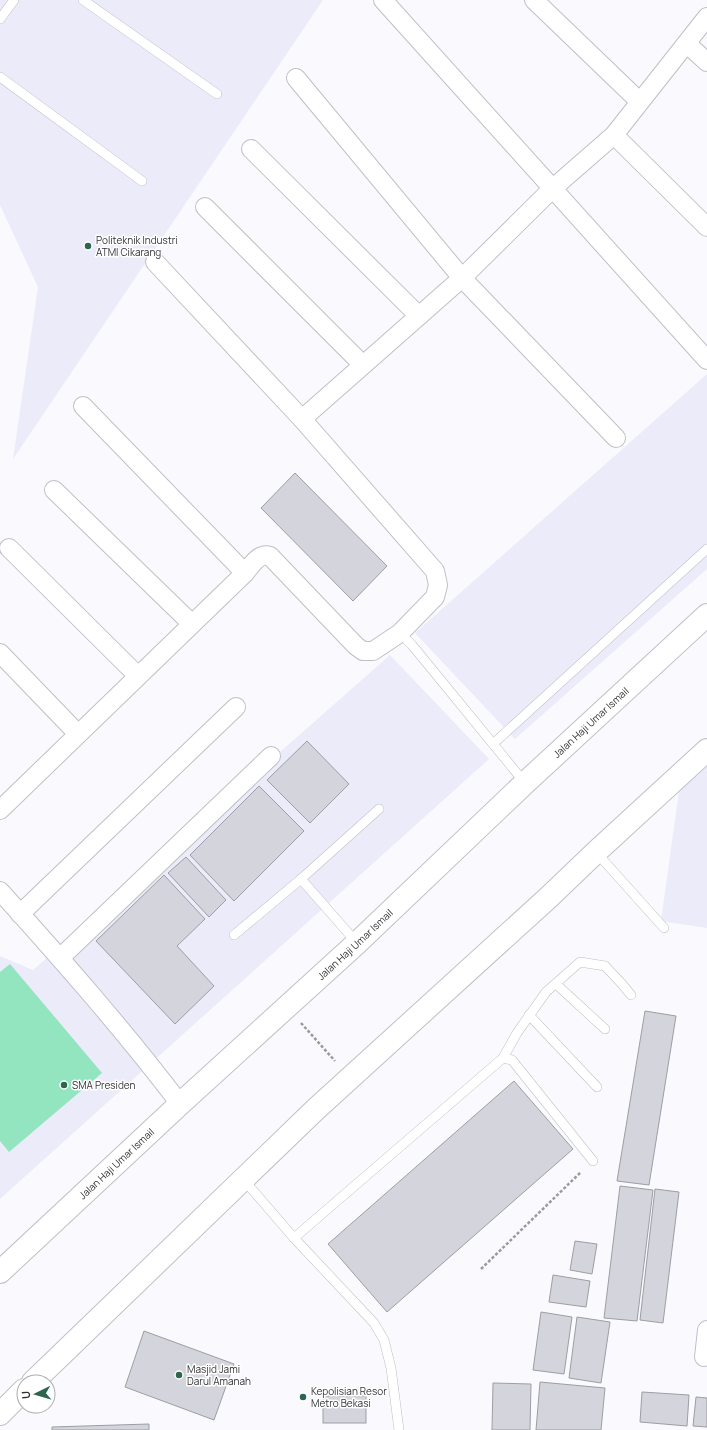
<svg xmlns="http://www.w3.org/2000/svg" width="707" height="1430" font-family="Manrope,sans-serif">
<rect width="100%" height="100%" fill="#f9f9fe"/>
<g fill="#ecebfa">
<path d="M0,0h323l-310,459 25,-172 -38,-82z"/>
<path d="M707,374v195l-192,170 -100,-106z"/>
<path d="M390,655l99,104 -489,440v-243l33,14z"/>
<path d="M707,758v170l-46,-7 19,-137z"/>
</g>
<path fill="#92e5bf" d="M10,964l92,109 -93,79 -9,-11v-169z"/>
<g fill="#d4d4dc" stroke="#9d9da4">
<path d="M295,473l92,93 -34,35 -92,-93z"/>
<path d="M307,741l42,43 -39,39 -43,-43z"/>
<path d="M259,786l45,45 -70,70 -44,-46z"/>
<path d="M186,857l40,43 -17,17 -41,-44z"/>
<path d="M164,875l41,44 -28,27 37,40 -39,38 -79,-83z"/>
<path d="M645,1011l31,5 -27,169 -32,-4z"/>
<path d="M514,1081l59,68 -186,163 -59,-68z"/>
<path d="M620,1186l33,4 -16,131 -33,-3z"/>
<path d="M655,1189l24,3 -16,131 -23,-3z"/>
<path d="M575,1241l22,3 -5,30 -22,-4z"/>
<path d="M553,1275l37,6 -4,26 -37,-5z"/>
<path d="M541,1312l31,5 -8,57 -31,-4z"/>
<path d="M577,1317l33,5 -9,61 -32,-5z"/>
<path d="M144,1331l90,33 -20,56 -89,-33z"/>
<path d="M540,1382l65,6 -4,42h-65z"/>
<path d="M493,1383l38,1 -1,46h-38z"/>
<path d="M642,1392l47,3 -2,31 -47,-4z"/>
<rect x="323" y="1396" width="43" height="27"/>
<path d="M696,1397l11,1v29l-14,-1z"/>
<path d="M149,1424v6h-97v-3z"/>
</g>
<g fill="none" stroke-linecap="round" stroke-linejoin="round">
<g stroke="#c0bfc7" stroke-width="10">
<g id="service">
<path d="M83,0l134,94"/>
<path d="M0,19l14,-19"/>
<path d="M0,77l142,104"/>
<path d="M400,633l12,12 113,138"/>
<path d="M494,743l213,-194"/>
<path d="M596,852l68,76"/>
<path d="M301,879l78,-70"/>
<path d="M234,935l67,-56 56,64"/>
<path d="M556,984l49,45"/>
<path d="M529,1015l68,72"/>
<path d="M503,1058l9,2 81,101"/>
<path d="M243,1179l51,59 80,85 10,17 7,28 8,62"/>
<path d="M294,1238l209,-180 14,-25 29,-41 34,-30 25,4 17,18 9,11"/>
</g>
</g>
<g stroke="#c0bfc7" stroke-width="20">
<g id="minor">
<path d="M383,0l324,360"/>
<path d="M534,0l105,101"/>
<path d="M687,44l20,18"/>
<path d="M296,78l166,200 154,160"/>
<path d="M614,135l93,92"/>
<path d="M251,149l168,167"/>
<path d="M205,207l158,158"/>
<path d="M83,406l162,167"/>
<path d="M302,419l160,-141 90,-89 62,-54 93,-118"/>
<path d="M54,490l138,134"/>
<path d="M9,548l129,128"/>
<path d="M0,653l78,81"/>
<path d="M0,810l245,-237c6,-7 14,-21 25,-17l86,90 7,5h10l27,-18 35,-36 3,-12 -3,-14 -133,-152 -147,-157"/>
<path d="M0,891c62,69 124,139 180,213"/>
<path d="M20,914l216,-207"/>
<path d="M60,958l211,-202"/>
<path d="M704,1357l3,-27"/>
</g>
</g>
<g stroke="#c0bfc7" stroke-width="24">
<g id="secondary">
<path id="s1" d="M0,1272l180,-168 177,-161 168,-160 182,-168"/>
<path d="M33,1382l283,-273 233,-212 47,-45 111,-102"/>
<path d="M0,1414l24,-24"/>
</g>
</g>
<g stroke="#9a9a9e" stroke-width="2.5" stroke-dasharray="3 2" stroke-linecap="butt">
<path d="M301,1023l34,38"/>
<path d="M481,1269l100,-97"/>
</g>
<use href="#service" stroke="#fff" stroke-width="9"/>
<use href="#minor" stroke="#fff" stroke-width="18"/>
<use href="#secondary" stroke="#fff" stroke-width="22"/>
</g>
<g fill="#2d654e" stroke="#fff" stroke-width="1.5">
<circle cx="88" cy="246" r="4"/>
<circle cx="64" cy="1085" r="4"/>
<circle cx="179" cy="1375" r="4"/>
<circle cx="303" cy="1397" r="4"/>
</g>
<g text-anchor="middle" stroke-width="3" stroke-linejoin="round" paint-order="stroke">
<g font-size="10" fill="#313134" stroke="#fff" text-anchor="start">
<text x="96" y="244">Politeknik Industri<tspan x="96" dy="12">ATMI Cikarang</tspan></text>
<text x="72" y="1089">SMA Presiden</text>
<text x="187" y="1373">Masjid Jami<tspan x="187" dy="12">Darul Amanah</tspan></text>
<text x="311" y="1395">Kepolisian Resor<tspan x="311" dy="12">Metro Bekasi</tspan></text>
</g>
<g font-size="10" fill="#313134" stroke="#fff">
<text dy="4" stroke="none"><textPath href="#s1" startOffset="807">Jalan Haji Umar Ismail</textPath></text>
<text dy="4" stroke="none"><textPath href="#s1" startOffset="483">Jalan Haji Umar Ismail</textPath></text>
<text dy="4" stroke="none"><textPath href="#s1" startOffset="159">Jalan Haji Umar Ismail</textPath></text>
</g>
</g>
<g transform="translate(36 1394) rotate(265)"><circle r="19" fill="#ffffff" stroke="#adadae"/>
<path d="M0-3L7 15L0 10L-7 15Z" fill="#2d654e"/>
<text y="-6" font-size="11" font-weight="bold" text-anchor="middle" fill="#313134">U</text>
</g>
</svg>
